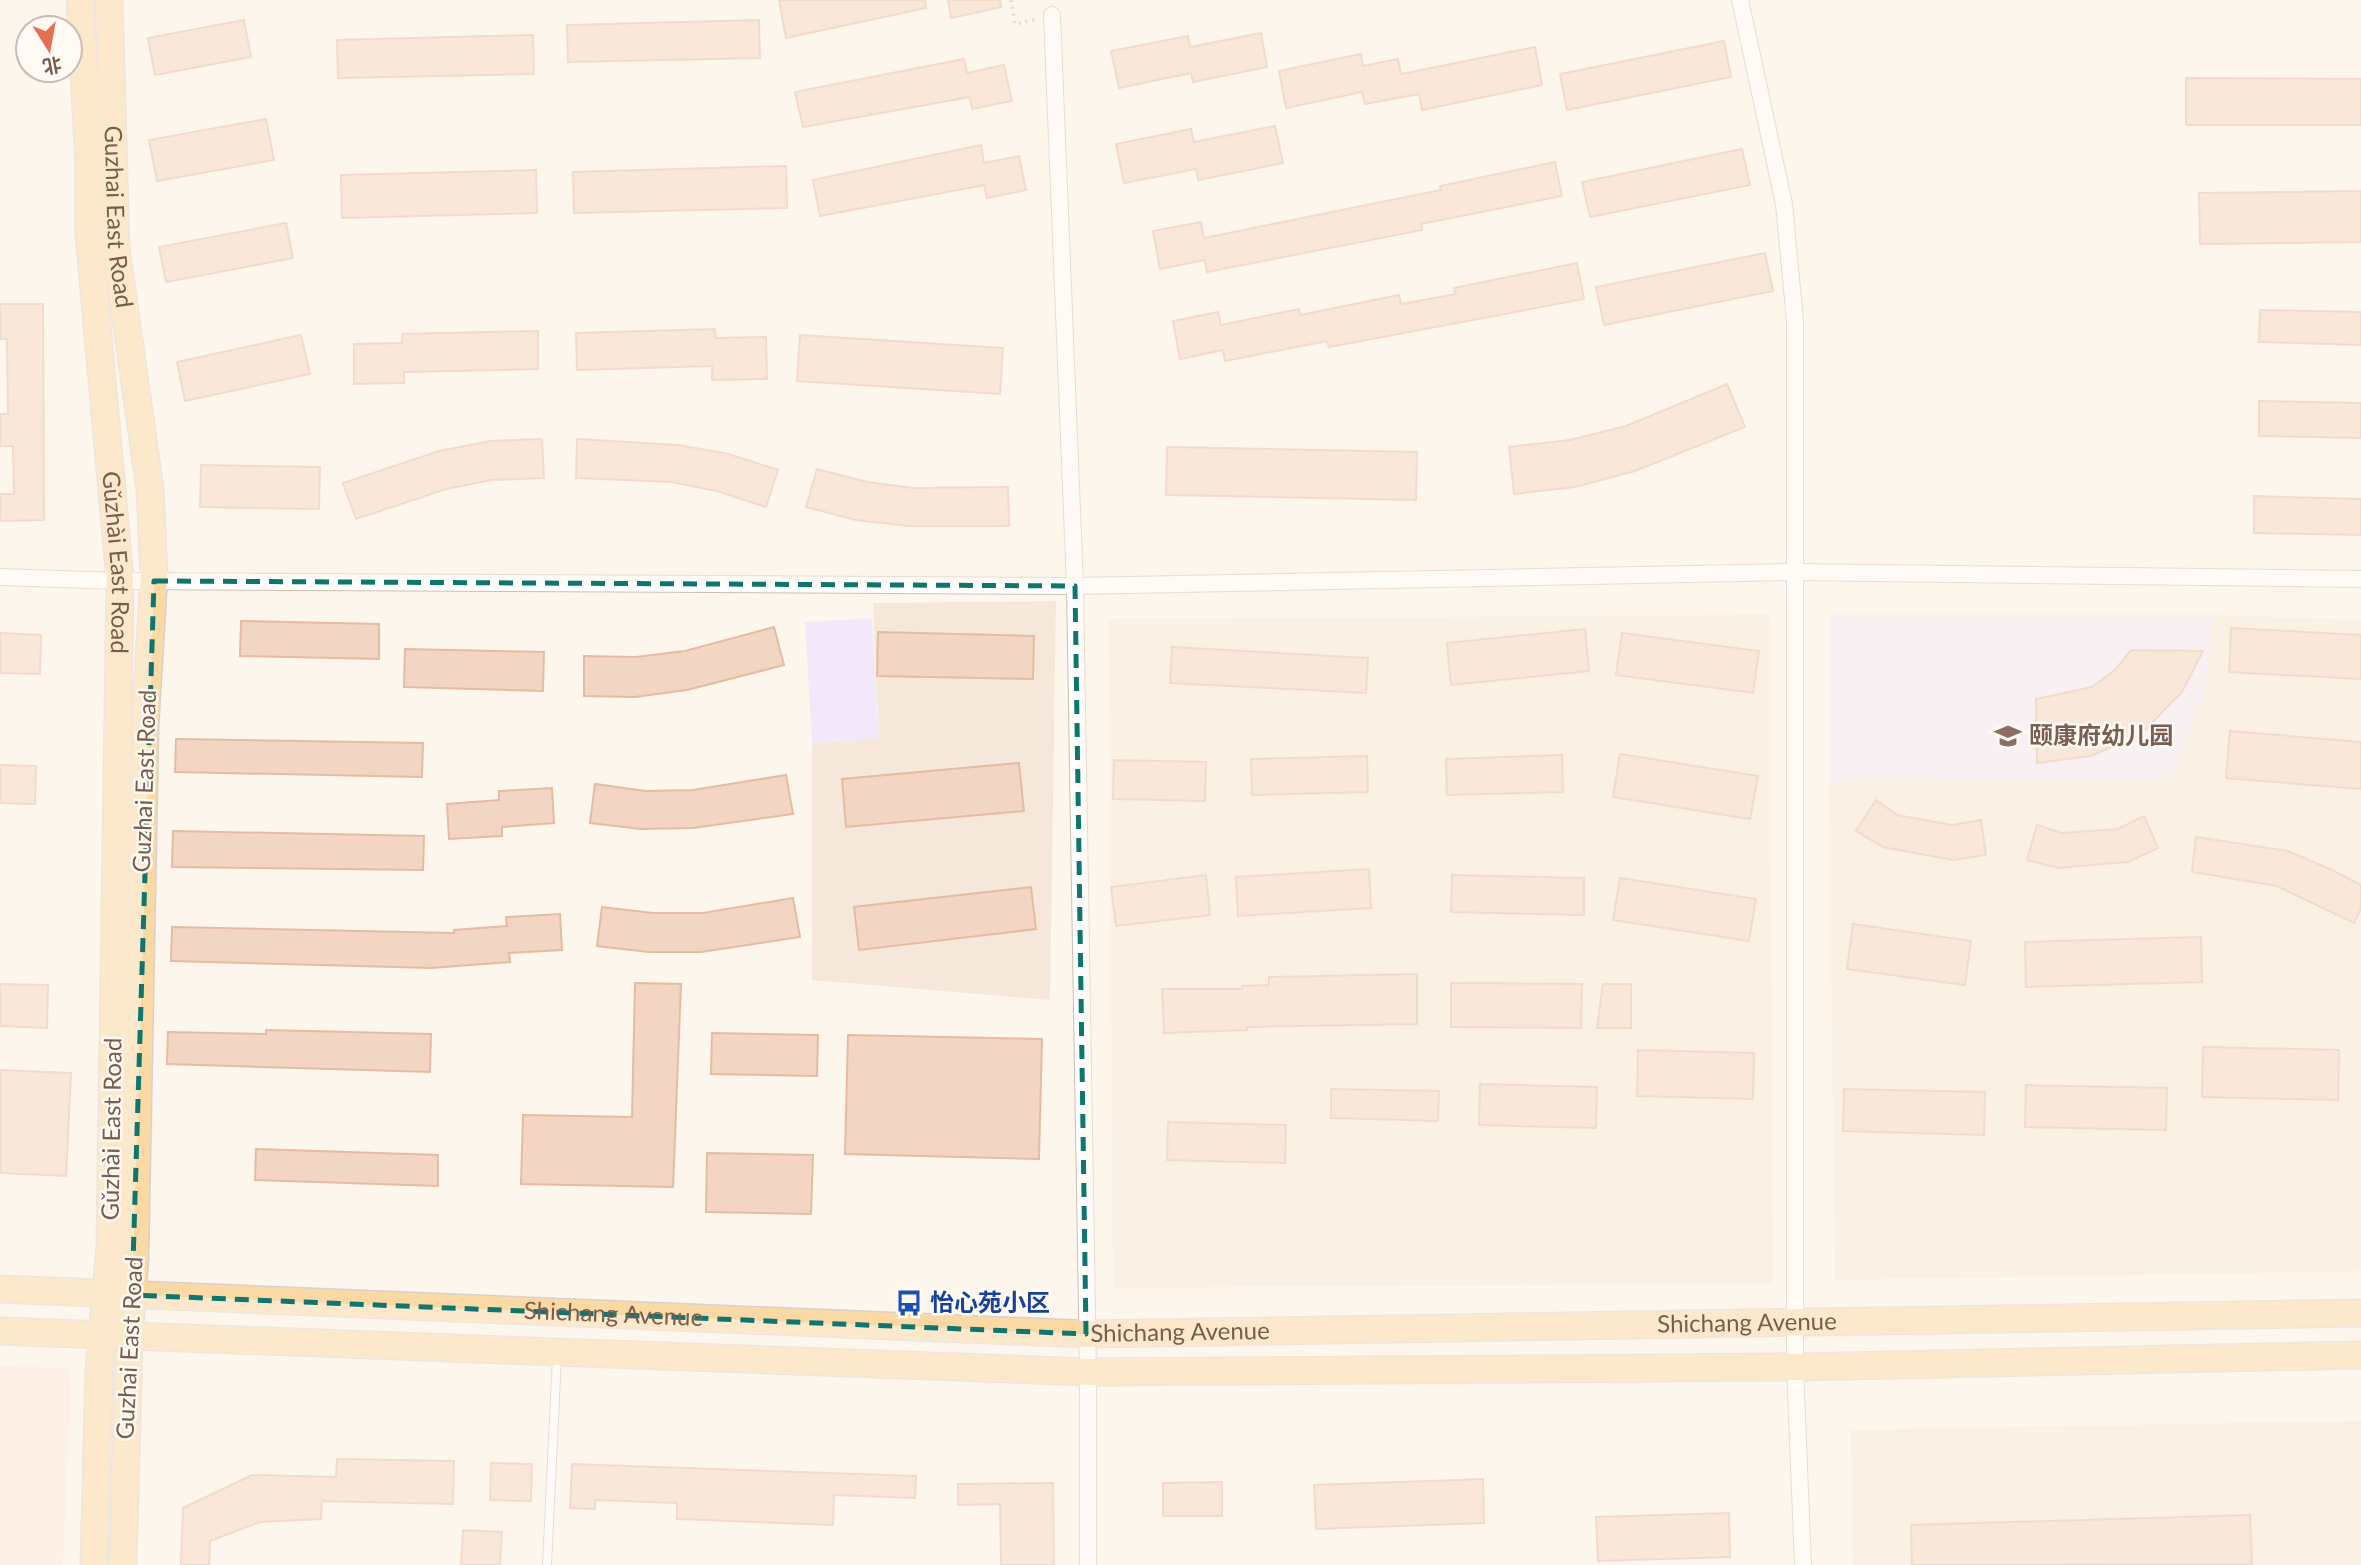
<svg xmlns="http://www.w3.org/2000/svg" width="2361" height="1565" font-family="Lato,'Noto Sans SC',sans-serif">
<rect width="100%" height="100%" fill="#fdf6ec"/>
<g fill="#f5e8da">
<path d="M1056,601l-6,399 -238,-20v-237l67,-4 -6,-136z"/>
<path d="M1769,615l4,668 -660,5 -4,-669z"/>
<path d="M2214,615l147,5v651l-526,9 -6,-498 342,-4 33,-85z"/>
<path d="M2361,1421v144h-508l-2,-135z"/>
</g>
<path fill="#fde8e0" d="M0,1366l71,2 -8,197h-63z"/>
<g fill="#f3e8fa">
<path d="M1830,615h384l-10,78 -33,85 -342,4z"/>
<path d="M872,618l7,121 -67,4 -7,-121z"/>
</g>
<g fill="#f3d5c3" stroke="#e6bba3" stroke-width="2">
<path d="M779,0h146l1,8 -140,30z"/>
<path d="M948,0h52l1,7 -50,11z"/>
<path d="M244,20l7,37 -96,18 -7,-37z"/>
<path d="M759,20l1,38 -192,4 -1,-37z"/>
<path d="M1261,33l6,34 -74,15 -2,-9 -72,15 -8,-37 77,-15 2,11z"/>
<path d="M533,35l1,39 -196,4 -1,-38z"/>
<path d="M1724,41l7,36 -164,33 -7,-36z"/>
<path d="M1535,47l7,38 -120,25 -3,-16 -54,10 -3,-12 -76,16 -7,-37 82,-17 2,12 35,-7 3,15z"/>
<path d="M964,59l3,14 37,-8 8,36 -40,8 -2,-12 -167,30 -8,-35z"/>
<path d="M2186,78l175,1v46h-175z"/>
<path d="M266,119l8,41 -117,21 -8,-41z"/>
<path d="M1275,126l8,37 -85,17 -2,-11 -72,14 -8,-39 75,-15 3,13z"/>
<path d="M981,145l3,18 35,-7 7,34 -39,8 -3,-13 -164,31 -7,-36z"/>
<path d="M1742,149l8,36 -160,32 -8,-35z"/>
<path d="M1555,162l7,34 -141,28 1,6 -215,42 -2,-12 -45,9 -7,-38 48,-9 3,16 237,-48 -1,-4z"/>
<path d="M786,166l1,42 -213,5 -1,-41z"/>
<path d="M536,170l1,43 -195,5 -1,-43z"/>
<path d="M2361,191v51l-161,2 -1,-51z"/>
<path d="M286,223l7,35 -127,24 -7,-35z"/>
<path d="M1765,253l8,38 -169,34 -8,-38z"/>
<path d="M1577,263l7,36 -255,48 -2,-6 -102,20 -2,-11 -43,9 -7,-38 45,-9 3,13 78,-16 1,6 99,-20 2,9 55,-10 -2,-6z"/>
<path d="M0,304h43l1,216 -44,1v-27h14l-1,-48h-13v-32h8l-1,-75h-7z"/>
<path d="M2260,310l101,2v33l-102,-3z"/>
<path d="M715,329l1,9 50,-1 1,42 -55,1v-14l-135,4 -1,-37z"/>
<path d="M538,331v38l-134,3v11l-50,1v-40l48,-1v-9z"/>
<path d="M301,335l9,39 -125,27 -8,-39z"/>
<path d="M800,335l203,13 -3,46 -203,-13z"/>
<path d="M1727,384l18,43 -110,44 -60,16 -61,7 -5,-47 61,-7 56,-14z"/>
<path d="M2259,401l102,2v35l-102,-2z"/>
<path d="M542,439l2,39 -52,2 -46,9 -90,30 -13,-36 96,-32 51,-10z"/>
<path d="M577,439l101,6 51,9 49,16 -12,37 -49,-16 -46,-9 -95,-4z"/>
<path d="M1167,447l250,5 -1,48 -250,-5z"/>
<path d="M201,465l119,2 -1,42 -119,-2z"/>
<path d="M817,469l50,13 46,6 95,-1 1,39h-101l-52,-6 -50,-13z"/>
<path d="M2254,496l107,3v36l-107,-2z"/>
<path d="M241,621l138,3v35l-139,-3z"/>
<path d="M774,627l10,38 -97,25 -52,7 -51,-1v-40l52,1 49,-6z"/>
<path d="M2231,628l130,7v44l-132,-7z"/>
<path d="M1585,629l4,42 -138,14 -4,-42z"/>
<path d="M878,632l156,4 -1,43 -156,-3z"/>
<path d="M0,633l41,2 -1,39 -40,-1z"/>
<path d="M1622,633l137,18 -6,42 -137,-18z"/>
<path d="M1172,647l196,11 -2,35 -196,-10z"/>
<path d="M405,649l139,3 -1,39 -139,-4z"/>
<path d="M2131,650l72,1 -21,41 -41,42 -50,22 -54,7 -1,-64 56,-12 23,-17z"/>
<path d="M2230,731l131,11v47l-135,-11z"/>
<path d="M176,739l247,4 -1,34 -247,-5z"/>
<path d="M1620,754l138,22 -8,43 -137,-22z"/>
<path d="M1562,755l1,37 -116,3 -1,-36z"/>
<path d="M1367,756l1,36 -116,3 -1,-36z"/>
<path d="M1114,760l92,2 -1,39 -92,-2z"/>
<path d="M1019,763l5,48 -178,16 -4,-48z"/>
<path d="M0,765l36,1 -1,38 -35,-1z"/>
<path d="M786,775l7,39 -100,14 -52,1 -51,-6 5,-39 51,7 47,-1z"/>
<path d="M552,788l2,35 -52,4v9l-53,3 -2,-35 52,-4v-9z"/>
<path d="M1876,800l21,15 55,10 29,-5 5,35 -33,5 -70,-13 -27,-16z"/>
<path d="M2144,816l14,32 -30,14 -70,6 -31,-8 10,-35 25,8 56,-4z"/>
<path d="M173,831l251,5 -1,34 -251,-3z"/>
<path d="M2196,837l92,14 44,19 29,15v24l-7,14 -77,-37 -85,-14z"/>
<path d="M1369,869l2,39 -133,8 -2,-39z"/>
<path d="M1206,875l4,40 -94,11 -5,-39z"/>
<path d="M1452,875l132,3v37l-133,-3z"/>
<path d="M1620,878l136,21 -7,42 -136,-21z"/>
<path d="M1031,887l5,42 -177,21 -5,-43z"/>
<path d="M793,898l7,39 -99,15h-52l-52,-6 5,-39 51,6h50z"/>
<path d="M560,914l2,36 -53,3 1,9 -79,6 -260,-7 1,-34 282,6v-3l53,-4 -1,-9z"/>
<path d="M1853,924l118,17 -6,44 -118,-16z"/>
<path d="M2201,937l1,45 -176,5 -1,-45z"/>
<path d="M1417,974v50l-170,3v3l-83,3 -2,-44h80v-3l27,-1v-8z"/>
<path d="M635,983l46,1 -8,203 -152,-3 2,-69 109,2z"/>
<path d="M1451,983l131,1 -1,44 -130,-1z"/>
<path d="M0,984l48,1 -1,43 -47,-2z"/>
<path d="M1603,984h28v44h-34z"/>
<path d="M266,1030l165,4 -1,38 -263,-8 1,-32 98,2z"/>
<path d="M712,1033l106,2 -1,41 -106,-2z"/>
<path d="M848,1035l194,4 -3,120 -194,-5z"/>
<path d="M2203,1047l136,3 -1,50 -136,-3z"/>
<path d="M1638,1050l116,3 -1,46 -116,-3z"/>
<path d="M0,1070l71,3 -5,103 -66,-3z"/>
<path d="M1480,1084l117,3 -1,41 -117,-3z"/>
<path d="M2026,1085l141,3 -1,42 -141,-3z"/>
<path d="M1331,1089l108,2 -1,30 -107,-3z"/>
<path d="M1844,1089l141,3 -1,43 -141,-4z"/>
<path d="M1168,1122l118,3 -1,38 -118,-3z"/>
<path d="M256,1149l182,6v31l-183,-6z"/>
<path d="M707,1153l106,2 -2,59 -105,-2z"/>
<path d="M337,1459l117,2 -1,43 -131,-3 -1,18 -61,3 -50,19 -1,24h-28l2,-57 69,-33 84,2z"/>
<path d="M491,1463l41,1 -1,37 -41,-1z"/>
<path d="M572,1464l344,12 -1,22 -81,-3 -1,30 -156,-6v-16l-82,-3v9l-25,-1z"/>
<path d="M1483,1479l1,44 -168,6 -2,-44z"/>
<path d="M1222,1482v34h-59v-33z"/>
<path d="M1053,1483l1,82h-53l-1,-61 -42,1v-21z"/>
<path d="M1729,1513l1,44 -132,4 -2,-44z"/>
<path d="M2250,1515l2,49 -340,1 -1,-40z"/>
<path d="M463,1530l39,2 -2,33h-39z"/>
</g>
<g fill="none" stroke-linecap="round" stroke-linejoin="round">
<g stroke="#d1beb0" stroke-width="10">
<path id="service" d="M547,1565l10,-209"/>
</g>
<g stroke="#d1beb0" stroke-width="18">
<g id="minor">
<path d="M1740,0l44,204 11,117v1046l8,198"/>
<path d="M1052,15l23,571 13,786v193"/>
<path d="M0,577l120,4 955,5 718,-14 568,7"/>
</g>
</g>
<g stroke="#dad1cd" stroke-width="29">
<g id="primary">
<path id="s1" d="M80,0l9,165v70l31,346 -10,665 -11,125 -5,194"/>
<path id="s2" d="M109,0l7,249 34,240 4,86 -9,152 -10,531 -6,80 -6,227"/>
<path id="s3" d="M0,1289l1086,45 1275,-21"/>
<path d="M0,1331l1088,41 707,-5 566,-12"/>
</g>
</g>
<path stroke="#d9b8a5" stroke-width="3.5" stroke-dasharray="2 5" stroke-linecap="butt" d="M1011,0l4,24 22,-5"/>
<use href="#service" stroke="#fff" stroke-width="8"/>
<use href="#minor" stroke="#fff" stroke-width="16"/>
<use href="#primary" stroke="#fbd9a5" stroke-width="26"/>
</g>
<path d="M0 0H2361V1565H0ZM154,581l921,5 11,748 -954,-39z" fill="#fdf6ec" fill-opacity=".55" fill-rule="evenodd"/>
<path fill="none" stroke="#0f766e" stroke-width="5" stroke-dasharray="14 9" stroke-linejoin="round" d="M154,581l921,5 11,748 -954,-39z"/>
<defs>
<g id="school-bare" transform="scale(2.1)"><path d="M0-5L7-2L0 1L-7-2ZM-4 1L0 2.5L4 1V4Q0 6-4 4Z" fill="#8d6e63" stroke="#fffaf3" stroke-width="2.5" paint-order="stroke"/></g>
<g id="bus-bare" transform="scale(2.1)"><path d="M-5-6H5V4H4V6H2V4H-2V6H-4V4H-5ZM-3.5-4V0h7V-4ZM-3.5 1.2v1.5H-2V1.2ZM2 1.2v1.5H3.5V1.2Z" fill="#1a4fb4" stroke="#fffaf3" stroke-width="2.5" paint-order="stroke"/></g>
</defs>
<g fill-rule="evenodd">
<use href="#school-bare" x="2008" y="736"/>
<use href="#bus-bare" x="909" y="1303"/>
</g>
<g text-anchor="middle" stroke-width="5" stroke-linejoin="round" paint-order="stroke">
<g font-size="24" fill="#7a5c4d" stroke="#fffaf3">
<text dy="8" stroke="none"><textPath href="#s2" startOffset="217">Guzhai East Road</textPath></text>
<text dy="8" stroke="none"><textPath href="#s1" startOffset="564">Gǔzhài East Road</textPath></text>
<text transform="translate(145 781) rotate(-88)" y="8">Guzhai East Road</text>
<text transform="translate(112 1129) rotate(-89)" y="8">Gǔzhài East Road</text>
<text dy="8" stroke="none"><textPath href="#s3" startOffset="614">Shichang Avenue</textPath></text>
<text dy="8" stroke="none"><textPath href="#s3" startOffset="1748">Shichang Avenue</textPath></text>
<text dy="8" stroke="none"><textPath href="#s3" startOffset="1181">Shichang Avenue</textPath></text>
<text transform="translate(130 1348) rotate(-87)" y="8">Guzhai East Road</text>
</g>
<g font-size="24" font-weight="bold" fill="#785e54" stroke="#fffaf3" text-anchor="start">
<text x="2029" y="744">颐康府幼儿园</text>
</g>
<g font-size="24" font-weight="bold" fill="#164399" stroke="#fffaf3" text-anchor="start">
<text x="930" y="1311">怡心苑小区</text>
</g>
</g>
<g transform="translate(49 49) rotate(169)"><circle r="33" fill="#fffaf3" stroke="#cabbb1" stroke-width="2"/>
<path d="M0-5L12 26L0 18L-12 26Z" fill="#e76f51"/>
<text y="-10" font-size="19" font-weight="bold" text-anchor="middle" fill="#7a5c4d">北</text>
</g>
</svg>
